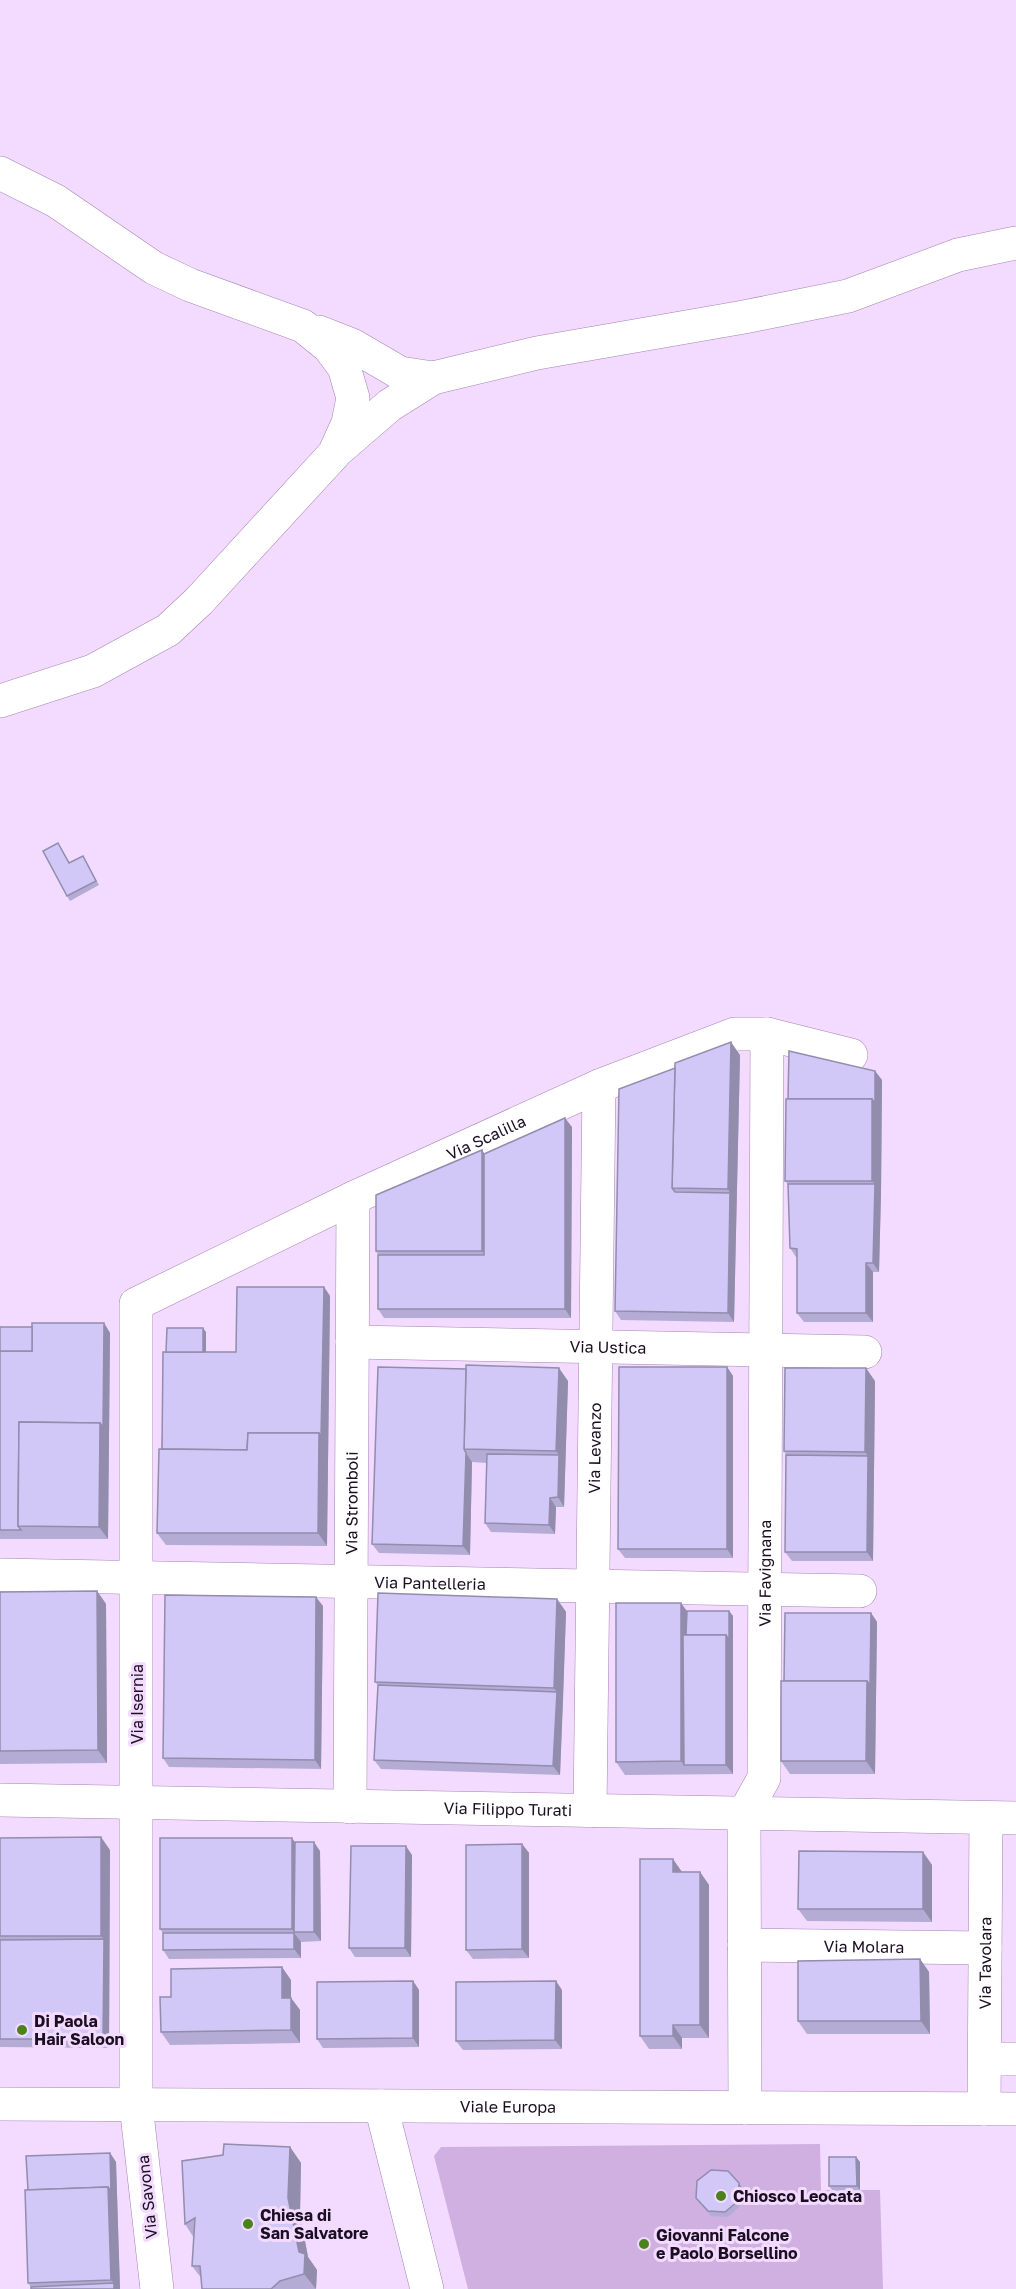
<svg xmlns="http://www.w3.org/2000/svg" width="1016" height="2289" font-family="'Golos Text',sans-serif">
<rect width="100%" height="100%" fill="#f2dbfe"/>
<path fill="#d0b0e0" d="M820,2144l1,46h59l3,99h-415l-34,-133 7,-9z"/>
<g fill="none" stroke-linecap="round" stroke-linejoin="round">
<g stroke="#a682b8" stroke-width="34">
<g id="minor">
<path d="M0,173l56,28 98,67 36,17 113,41 26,21 15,20 9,31 -5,25 -14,31 -135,147 -31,29 -75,41 -93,30"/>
<path d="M319,332l33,13 48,28 33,5"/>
<path d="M339,449l51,-44 43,-27 104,-25 207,-36 104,-21 110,-41 58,-12"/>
<path id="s1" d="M352,1342l513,10"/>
<path id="s2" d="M0,1575l860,16"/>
<path id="s3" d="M0,1800l1016,18"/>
<path id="s4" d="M350,1807l3,-609"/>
<path id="s5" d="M590,1811l9,-725"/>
<path id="s6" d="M744,1945l241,3"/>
<path d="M985,2059h31"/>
<path id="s7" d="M0,2104l1016,5"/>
<path d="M381,2106l46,183"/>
<path id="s8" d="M745,2108l-1,-294 20,-36 3,-744"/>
<path id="s9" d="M984,2109l2,-291"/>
<path id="s10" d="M157,2289l-21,-184v-801l217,-106 246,-112 136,-52h32l84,21"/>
</g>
</g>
<use href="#minor" stroke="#fff" stroke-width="33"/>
</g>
<g fill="#b4acd4">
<path d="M58,843l12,20 13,-7 16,29 -29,16 -3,-5z"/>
<path d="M740,1055l-6,267 -113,-2 -6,-9 4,-222z"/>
<path d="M875,1071l7,9 -1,113 -2,79h-6v50h-69l-7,-9v-56h-1l-6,-9 -2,-64 -3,-3 3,-82z"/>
<path d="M572,1127l-1,191h-187l-6,-9v-54l-2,-4 108,-97z"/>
<path d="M324,1287l6,9 -3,250 -161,-1 -9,-12 9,-181 40,-20v20h30z"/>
<path d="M104,1323l6,10 -2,206h-108v-212h32z"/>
<path d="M378,1367l190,14 -4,126h-8l-1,27 -64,-2 -6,-9 2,-60 -15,-1 -2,93 -91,-2 -7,-9z"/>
<path d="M727,1367l6,9v182h-108l-7,-9z"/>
<path d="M875,1381l-2,180h-81l-7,-9 1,-97 -2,-4z"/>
<path d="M97,1591l9,13 1,159 -107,1v-172z"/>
<path d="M557,1599l9,13 -6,163 -179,-6 -7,-9 4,-75 -3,-3z"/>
<path d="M681,1603l6,8h42l4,5v158l-108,1 -9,-13z"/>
<path d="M323,1606l-2,163 -152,-2 -6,-9z"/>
<path d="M871,1613l6,9 -2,152h-85l-9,-13 3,-80z"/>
<path d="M0,1838l110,12 -1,198 -109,-1z"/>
<path d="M295,1842l25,9 1,90 -20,1v16l-132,1 -6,-9v-17l-3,-4z"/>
<path d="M522,1844l7,9v105l-56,1 -7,-9z"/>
<path d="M923,1852l9,13v57l-125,-1 -9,-12z"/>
<path d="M412,1855l-1,102h-56l-6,-9z"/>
<path d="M682,1872h18l9,13v153h-27v11h-33l-9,-13z"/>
<path d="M920,1959l9,13 1,62h-123l-9,-13z"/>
<path d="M291,1980v18l9,12v33l-130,2 -9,-13 10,-35z"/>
<path d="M413,1981l6,9v57l-96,1 -6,-9z"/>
<path d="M562,1990v59l-99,1 -7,-9z"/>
<path d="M290,2147l11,16 -1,51 8,43 9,13 -1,19h-114v-10l-10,-13 2,-28 -9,-14z"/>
<path d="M110,2153l6,9 4,127h-89v-2l-3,-4v-93z"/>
<path d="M856,2157l4,5v28l-27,1 -4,-5z"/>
<path d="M742,2188l-1,17 -13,12 -17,-1 -15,-18z"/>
</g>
<g fill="#928cad">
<path d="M731,1042l9,13 -6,267 -6,-9 2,-120 -2,-4z"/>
<path d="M875,1071l7,9 -1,113 -2,79 -6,-9 2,-79 -3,-3v-82z"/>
<path d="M565,1118l7,9 -1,191 -6,-9z"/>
<path d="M482,1150l9,13v101l-9,-13z"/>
<path d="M866,1263l7,9v50l-7,-9z"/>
<path d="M324,1287l6,9 -3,250 -9,-13 1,-100z"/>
<path d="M104,1323l6,10 -2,206 -9,-12 1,-104z"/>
<path d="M203,1328l3,4v29l-3,-5z"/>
<path d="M727,1367l6,9v182l-6,-9z"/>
<path d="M559,1368l9,13 -4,126 -6,-10 1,-42 -3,-4z"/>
<path d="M866,1368l9,13 -2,180 -6,-9 1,-96 -3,-4z"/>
<path d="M466,1453l6,9 -2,93 -7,-9z"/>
<path d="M550,1498l6,9 -1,27 -6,-9z"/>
<path d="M97,1591l9,13 1,159 -9,-13z"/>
<path d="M316,1597l7,9 -2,163 -6,-9z"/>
<path d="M557,1599l9,13 -3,89 -9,-13z"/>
<path d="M681,1603l9,13 -6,149 -3,-4z"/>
<path d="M729,1611l4,5v158l-7,-9v-130z"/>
<path d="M871,1613l6,9 -2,152 -9,-13 1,-80z"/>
<path d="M557,1692l6,9 -3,74 -7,-9z"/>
<path d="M101,1837l9,13 -1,198 -6,-9 1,-100 -3,-3z"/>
<path d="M292,1838l9,13 -7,81 -2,-3z"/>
<path d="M314,1842l6,9 1,90 -7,-9z"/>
<path d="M522,1844l7,9v105l-7,-9z"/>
<path d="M406,1846l6,9 -1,102 -6,-9z"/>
<path d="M923,1852l9,13v57l-9,-13z"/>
<path d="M673,1859l9,13h-9z"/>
<path d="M700,1872l9,13v153l-9,-13z"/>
<path d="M294,1933l7,9v16l-7,-9z"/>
<path d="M920,1959l9,13 1,62 -9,-13z"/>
<path d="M282,1967l9,13v30l-9,-12z"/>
<path d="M413,1981l6,9v57l-6,-9z"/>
<path d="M556,1981l6,9v59l-7,-9z"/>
<path d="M291,1998l9,12v33l-9,-13z"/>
<path d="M673,2025l9,13v11l-9,-13z"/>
<path d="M290,2147l11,16 -1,51 8,43 9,13 -1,19 -12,-15 -5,-22 -11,-54z"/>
<path d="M110,2153l6,9 4,127h-6v-6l-3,-3 -3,-93z"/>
<path d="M856,2157l4,5v28l-3,-4z"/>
<path d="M739,2183l3,5 -1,17 -3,-4z"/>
</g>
<g fill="#d1c8f7" stroke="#928cad" stroke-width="1.5">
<path d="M58,843l11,20 14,-7 13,25 -29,15 -24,-45z"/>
<path d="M731,1042l-3,147 -56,-1 3,-125z"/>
<path d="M789,1051l86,20v32l-3,-4h-84z"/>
<path d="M675,1068l-3,120 3,4 55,1 -2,120 -113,-2 4,-222z"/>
<path d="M786,1099h86v82h-87z"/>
<path d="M565,1118v191h-187v-54h106v-101z"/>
<path d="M482,1150v101h-106v-56z"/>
<path d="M788,1184h87l-2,79h-7v50h-69v-64l-7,-1z"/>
<path d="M237,1287h87l-3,150 -2,-4h-71l-1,17 -85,-1 1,-97h73z"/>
<path d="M32,1323h72l-1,104 -3,-4 -81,-1 -1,104 3,4h-21v-179h32z"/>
<rect x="0" y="1327" width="32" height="24"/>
<path d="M167,1328h36v24h-37z"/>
<path d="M466,1365l93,3 -3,83 -92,-2z"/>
<path d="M378,1367l88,2 -2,80 2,4 -3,93 -91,-2z"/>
<path d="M619,1367h108v182h-109z"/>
<path d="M785,1368h81l-1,84 -81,-1z"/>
<path d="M19,1422l81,1 -1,104 -81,-1z"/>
<path d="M248,1433h71l-1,100h-161l2,-84 88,1z"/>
<path d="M487,1454l72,1 -1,42 -8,1 -1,27 -64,-2z"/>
<path d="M786,1455l82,1 -1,96h-82z"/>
<path d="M97,1591l1,159 -98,1v-159z"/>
<path d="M378,1593l179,6 -3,89 -179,-6z"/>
<path d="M165,1595l151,2 -1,163 -152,-2z"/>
<path d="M616,1603h65v158l-65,1z"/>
<path d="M687,1611h42v29l-3,-5h-40z"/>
<path d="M785,1613h86l-1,72 -3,-4h-83z"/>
<path d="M683,1635h43v130h-42z"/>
<path d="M781,1681h86l-1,80h-85z"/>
<path d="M378,1685l179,7 -4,74 -179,-6z"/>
<path d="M101,1837v99h-101v-98z"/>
<rect x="160" y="1838" width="132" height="91"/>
<path d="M295,1842h19v90h-20z"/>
<path d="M522,1844v105l-56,1v-105z"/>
<path d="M351,1846h55l-1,102h-56z"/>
<path d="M799,1851l124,1v57h-125z"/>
<path d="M640,1859h33v13h27v153h-27v11h-33z"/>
<path d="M163,1933h131v16l-131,1z"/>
<path d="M104,1939l-1,100h-103v-99z"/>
<path d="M920,1959l1,62h-123v-60z"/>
<path d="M282,1967v31h9v32l-130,2 -1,-35h11v-28z"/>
<path d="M413,1981v57l-96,1v-57z"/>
<path d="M556,1981l-1,59 -99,1v-59z"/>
<path d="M224,2144l66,3 -2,51 11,54 6,2 -1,20 -24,7 -9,8h-69l-2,-23h-8l3,-48 -10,6 -3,-63 41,-6z"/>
<path d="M110,2153l1,38 -3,-4 -80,3 -2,-34z"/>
<path d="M829,2157h27l1,29h-28z"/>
<path d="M711,2170l17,1 11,12 -1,18 -13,11 -17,-1 -12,-13 1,-17z"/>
<path d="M108,2187l3,93 -83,3 -3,-93z"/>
<path d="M114,2283v6h-83v-2z"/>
</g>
<g fill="#4b821b" stroke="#f2dbfe" stroke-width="2">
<circle cx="22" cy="2030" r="6"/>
<circle cx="721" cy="2196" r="6"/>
<circle cx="248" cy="2224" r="6"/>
<circle cx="644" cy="2244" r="6"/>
</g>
<g text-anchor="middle" stroke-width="6" stroke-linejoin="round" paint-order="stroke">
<g font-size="16" fill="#1c0e22" stroke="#f2dbfe">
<text dy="6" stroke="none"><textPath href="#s10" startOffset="1374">Via Scalilla</textPath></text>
<text dy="6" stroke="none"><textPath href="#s1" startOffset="256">Via Ustica</textPath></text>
<text dy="6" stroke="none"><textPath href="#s5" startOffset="363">Via Levanzo</textPath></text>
<text dy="6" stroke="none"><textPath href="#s4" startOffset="304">Via Stromboli</textPath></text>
<text dy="6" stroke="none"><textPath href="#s8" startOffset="540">Via Favignana</textPath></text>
<text dy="6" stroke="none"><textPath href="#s2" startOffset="430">Via Pantelleria</textPath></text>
<text transform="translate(137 1704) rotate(-90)" y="6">Via Isernia</text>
<text dy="6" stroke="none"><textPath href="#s3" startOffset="508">Via Filippo Turati</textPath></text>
<text dy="6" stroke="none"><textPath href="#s6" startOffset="120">Via Molara</textPath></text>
<text dy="6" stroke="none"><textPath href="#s9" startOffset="146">Via Tavolara</textPath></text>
<text dy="6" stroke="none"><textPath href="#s7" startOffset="508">Viale Europa</textPath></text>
<text transform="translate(147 2197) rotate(-96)" y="6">Via Savona</text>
</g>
<g font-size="16" font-weight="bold" fill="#1c0e22" stroke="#f2dbfe" text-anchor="start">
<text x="34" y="2027">Di Paola<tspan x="34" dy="18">Hair Saloon</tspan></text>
<text x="733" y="2202">Chiosco Leocata</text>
<text x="260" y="2221">Chiesa di<tspan x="260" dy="18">San Salvatore</tspan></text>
<text x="656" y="2241">Giovanni Falcone<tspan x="656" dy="18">e Paolo Borsellino</tspan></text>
</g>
</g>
</svg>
